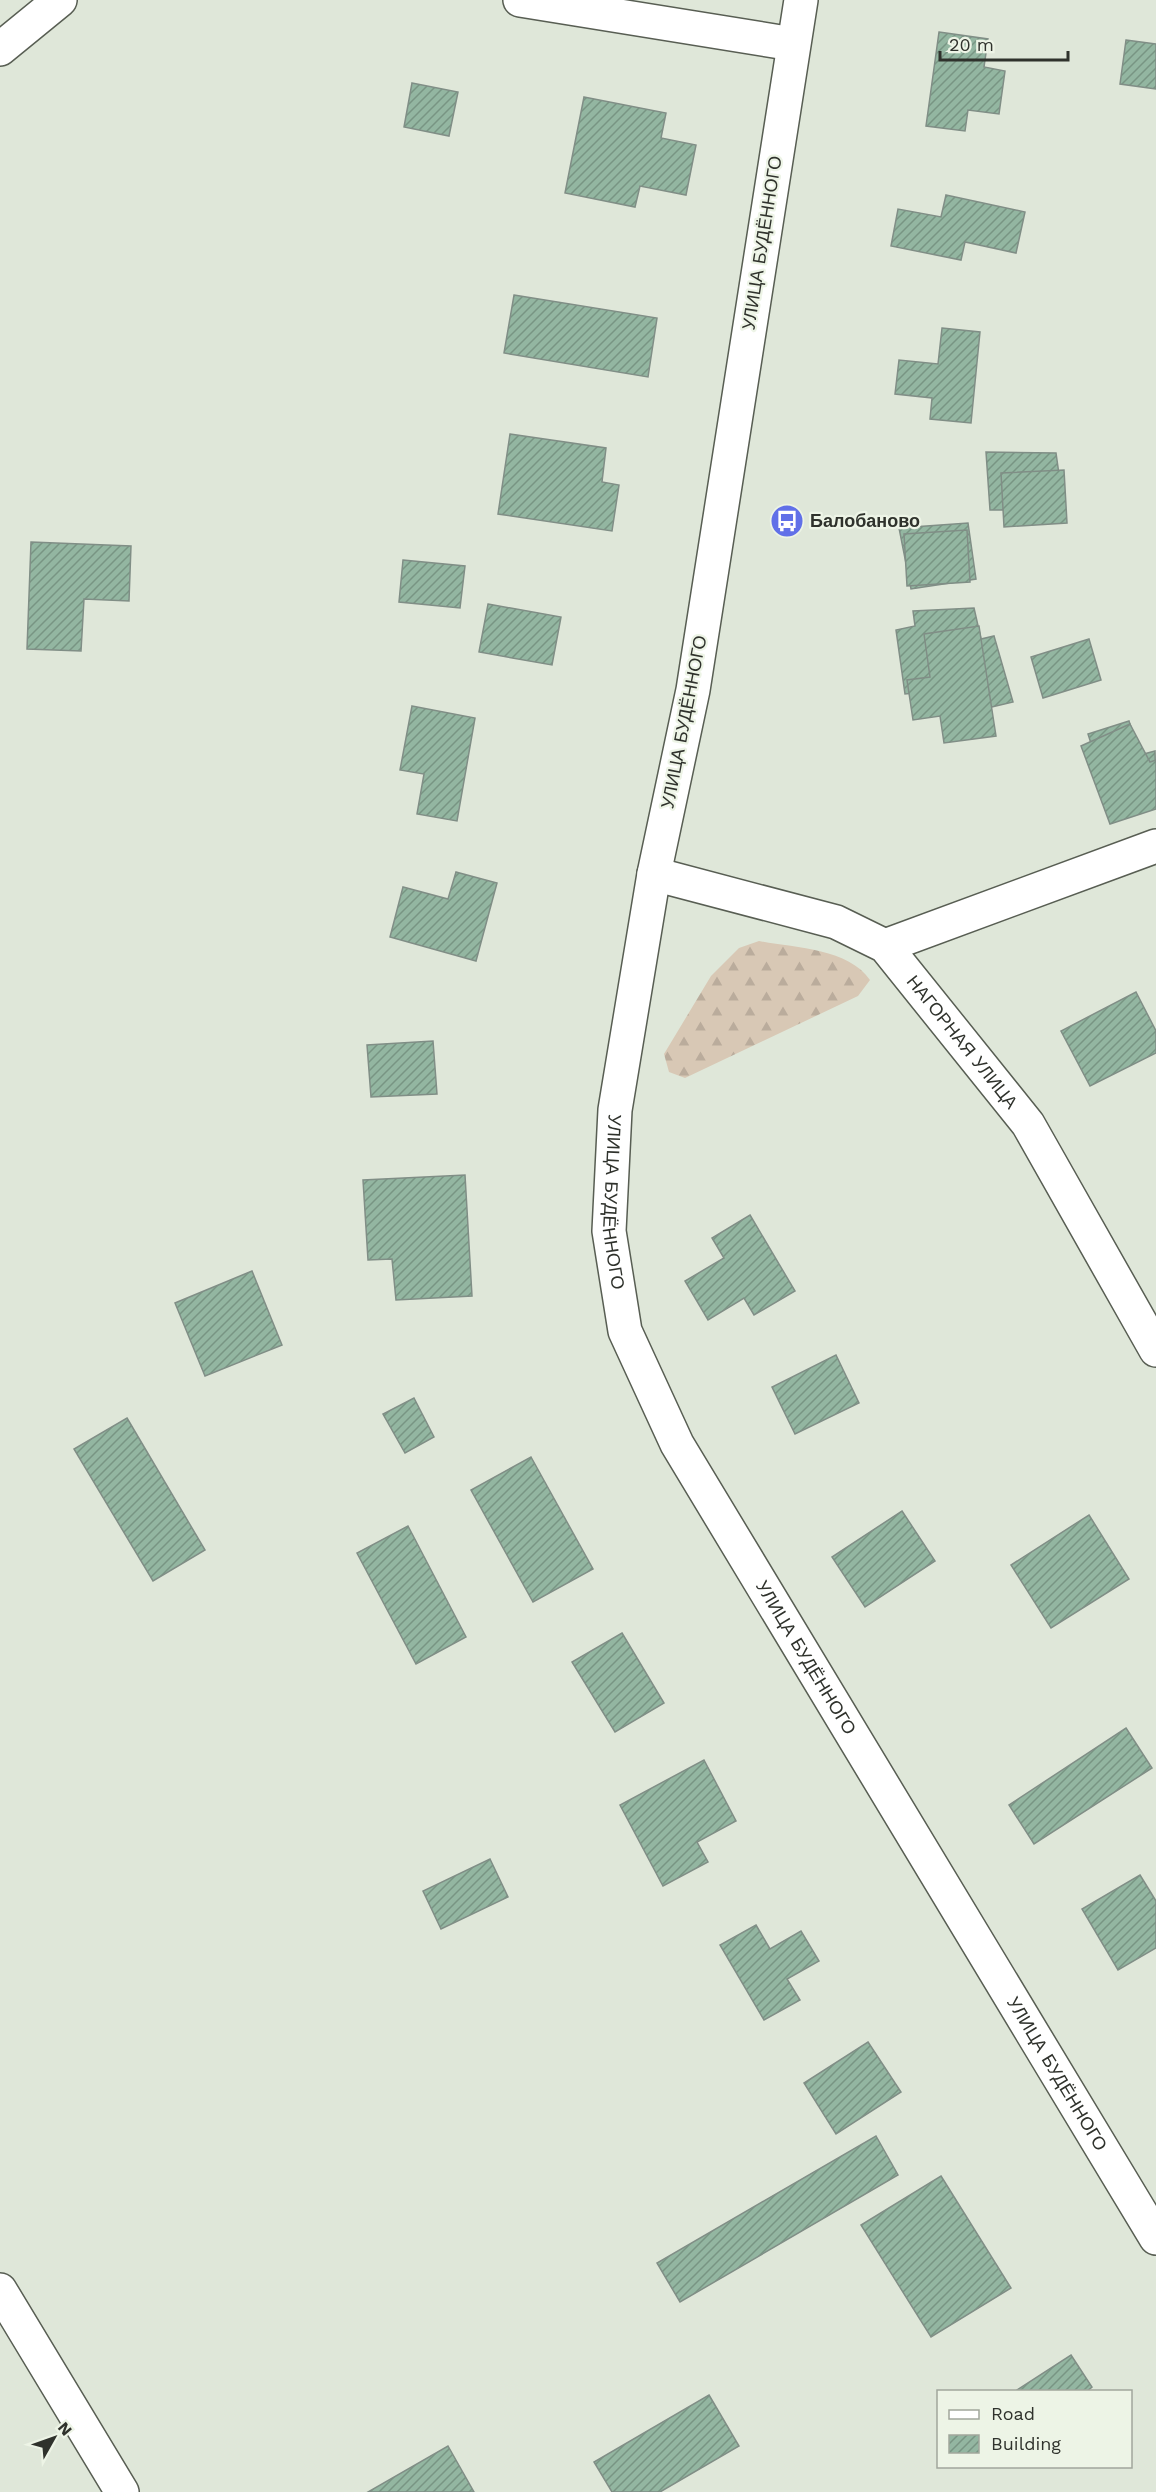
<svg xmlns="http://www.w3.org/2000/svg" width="1156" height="2492" font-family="'Work Sans',sans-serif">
<defs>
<pattern id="forest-firs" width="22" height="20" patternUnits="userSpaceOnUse" patternTransform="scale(1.5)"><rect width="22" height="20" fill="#d8c8b5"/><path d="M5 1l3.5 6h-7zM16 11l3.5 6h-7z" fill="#baac9c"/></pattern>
<pattern id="building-hatch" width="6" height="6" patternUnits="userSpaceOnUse" patternTransform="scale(1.5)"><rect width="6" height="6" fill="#93b6a1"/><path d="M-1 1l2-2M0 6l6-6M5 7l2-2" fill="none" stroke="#789583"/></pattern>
</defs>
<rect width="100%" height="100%" fill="#dfe7d9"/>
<path fill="url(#forest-firs)" d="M759,941c35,7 89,7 111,39l-12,16 -173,82 -16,-6 -5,-18 47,-78 28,-28z"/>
<g fill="url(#building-hatch)" stroke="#808e86" stroke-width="1.5">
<path d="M939,32l49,7 -4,28 21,4 -6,43 -31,-4 -3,21 -39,-5z"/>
<path d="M1126,40l30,4v45l-36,-5z"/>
<path d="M412,83l46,9 -9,44 -45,-9z"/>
<path d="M584,97l82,16 -5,25 35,7 -10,50 -46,-9 -5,21 -70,-14z"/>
<path d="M946,195l79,17 -9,41 -51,-11 -4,18 -70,-14 7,-37 43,8z"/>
<path d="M514,295l143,23 -9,59 -144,-24z"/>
<path d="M942,328l38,4 -9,91 -41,-4 2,-21 -37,-4 4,-34 39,4z"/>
<path d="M510,434l96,14 -4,34 17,3 -7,46 -114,-17z"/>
<path d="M986,452l70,1 8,57h-74z"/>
<path d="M1064,470l3,53 -63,4 -3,-54z"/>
<path d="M968,523l8,56 -65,10 -12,-61z"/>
<path d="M967,530l3,52 -63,4 -3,-52z"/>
<path d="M31,542l100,4 -2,55 -45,-2 -3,52 -54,-2z"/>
<path d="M403,560l62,6 -5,42 -61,-6z"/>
<path d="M488,604l73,13 -9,48 -73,-13z"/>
<path d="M974,608l7,31 13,-3 19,66 -68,16 -9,-27 -31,3 -9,-64 19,-4 -2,-15z"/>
<path d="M979,626l17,110 -52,7 -4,-27 -27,4 -6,-40 23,-3 -6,-43z"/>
<path d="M1089,639l12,41 -58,18 -12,-41z"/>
<path d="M412,706l63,12 -18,103 -40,-7 7,-40 -24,-4z"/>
<path d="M1129,721l11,34 15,-4 1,41 -45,14 -23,-72z"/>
<path d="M1130,724l20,38 6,-2v49l-46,15 -29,-78z"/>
<path d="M456,872l41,11 -21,78 -86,-24 13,-50 45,12z"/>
<path d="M1136,992l20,39v22l-66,33 -29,-55z"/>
<path d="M433,1041l4,53 -66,3 -4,-52z"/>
<path d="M465,1175l7,121 -76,4 -4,-41 -24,1 -5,-80z"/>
<path d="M750,1215l45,76 -41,24 -10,-17 -36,22 -23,-39 39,-23 -12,-20z"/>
<path d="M252,1271l30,74 -77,31 -30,-73z"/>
<path d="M836,1355l23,48 -64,31 -23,-47z"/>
<path d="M414,1398l20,39 -29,16 -22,-39z"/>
<path d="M127,1418l78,132 -52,31 -79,-132z"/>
<path d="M531,1457l62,112 -60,33 -62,-112z"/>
<path d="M902,1511l33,50 -70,46 -33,-50z"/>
<path d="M1089,1515l40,64 -78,49 -40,-63z"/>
<path d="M408,1526l58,111 -50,27 -59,-111z"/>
<path d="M622,1633l42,70 -49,29 -43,-70z"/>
<path d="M1126,1728l26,40 -118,76 -25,-39z"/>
<path d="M704,1760l32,61 -39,21 11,20 -45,24 -43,-81z"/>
<path d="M490,1859l18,38 -67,32 -18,-38z"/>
<path d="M1140,1875l16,26v47l-38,22 -36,-61z"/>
<path d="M756,1925l14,24 31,-18 18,30 -32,18 13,21 -36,20 -44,-75z"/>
<path d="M868,2042l33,50 -65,42 -32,-51z"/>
<path d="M876,2136l22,39 -218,127 -23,-39z"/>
<path d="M941,2176l70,112 -80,49 -70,-112z"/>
<path d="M1071,2355l21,32 -6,5h-72z"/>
<path d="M709,2395l30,51 -79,46h-48l-18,-30z"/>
<path d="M448,2446l26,46h-106z"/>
</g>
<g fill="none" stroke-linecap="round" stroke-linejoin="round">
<g stroke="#585e53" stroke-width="36">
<g id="minor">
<path d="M520,0l273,44"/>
<path d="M0,49l60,-49"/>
<path id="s1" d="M654,874l182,48 49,24 143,178 128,226"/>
<path d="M885,946l271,-100"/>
<path d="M0,2290l122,202"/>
</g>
</g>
<g stroke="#585e53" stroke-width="36">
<g id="major">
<path id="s2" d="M801,0l-108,690 -39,184 -39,236 -6,121 16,100 52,113 479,794"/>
</g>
</g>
<use href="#minor" stroke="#fff" stroke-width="33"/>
<use href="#major" stroke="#fff" stroke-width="33"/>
</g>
<defs>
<g id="bus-disc" transform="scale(1.725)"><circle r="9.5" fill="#6170e8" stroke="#edf4e6"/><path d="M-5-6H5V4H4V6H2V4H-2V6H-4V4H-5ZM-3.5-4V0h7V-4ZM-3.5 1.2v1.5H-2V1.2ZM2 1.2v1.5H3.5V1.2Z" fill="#fff"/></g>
</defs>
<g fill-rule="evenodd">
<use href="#bus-disc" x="787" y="521"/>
</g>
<g text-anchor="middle" stroke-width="4.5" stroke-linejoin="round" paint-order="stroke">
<g font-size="18" fill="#2f322c" stroke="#edf4e6">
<text transform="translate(762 243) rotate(-81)" y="6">УЛИЦА БУДЁННОГО</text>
<text transform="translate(684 722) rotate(-79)" y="6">УЛИЦА БУДЁННОГО</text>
<text dy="6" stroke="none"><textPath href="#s1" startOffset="366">НАГОРНАЯ УЛИЦА</textPath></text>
<text dy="6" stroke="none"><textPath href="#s2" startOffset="1218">УЛИЦА БУДЁННОГО</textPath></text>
<text dy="6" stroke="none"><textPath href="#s2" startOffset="1722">УЛИЦА БУДЁННОГО</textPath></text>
<text dy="6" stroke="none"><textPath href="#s2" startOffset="2208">УЛИЦА БУДЁННОГО</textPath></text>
</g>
<g font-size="18" font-weight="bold" fill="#2f322c" stroke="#edf4e6" text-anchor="start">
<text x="810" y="527">Балобаново</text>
</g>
</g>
<rect x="937" y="2390" width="195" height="78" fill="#edf4e6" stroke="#a1a69c" stroke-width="1.5"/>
<rect x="949" y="2410" width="30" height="9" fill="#ffffff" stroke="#a1a69c" stroke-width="1.5"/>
<text x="991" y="2420" font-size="18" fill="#2f322c">Road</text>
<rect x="949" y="2435" width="30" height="18" fill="url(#building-hatch)" stroke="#a1a69c" stroke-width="1.5"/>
<text x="991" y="2450" font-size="18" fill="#2f322c">Building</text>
<g transform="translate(54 2438) rotate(50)" stroke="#edf4e6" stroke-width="4.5" paint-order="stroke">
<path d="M0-4.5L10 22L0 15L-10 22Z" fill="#2f322c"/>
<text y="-9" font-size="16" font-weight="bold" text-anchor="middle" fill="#2f322c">N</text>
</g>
<path d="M940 51v9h128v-9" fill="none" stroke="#2f322c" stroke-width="3"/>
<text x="949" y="51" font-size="18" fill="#2f322c" stroke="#edf4e6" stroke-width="4.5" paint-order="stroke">20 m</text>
</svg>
